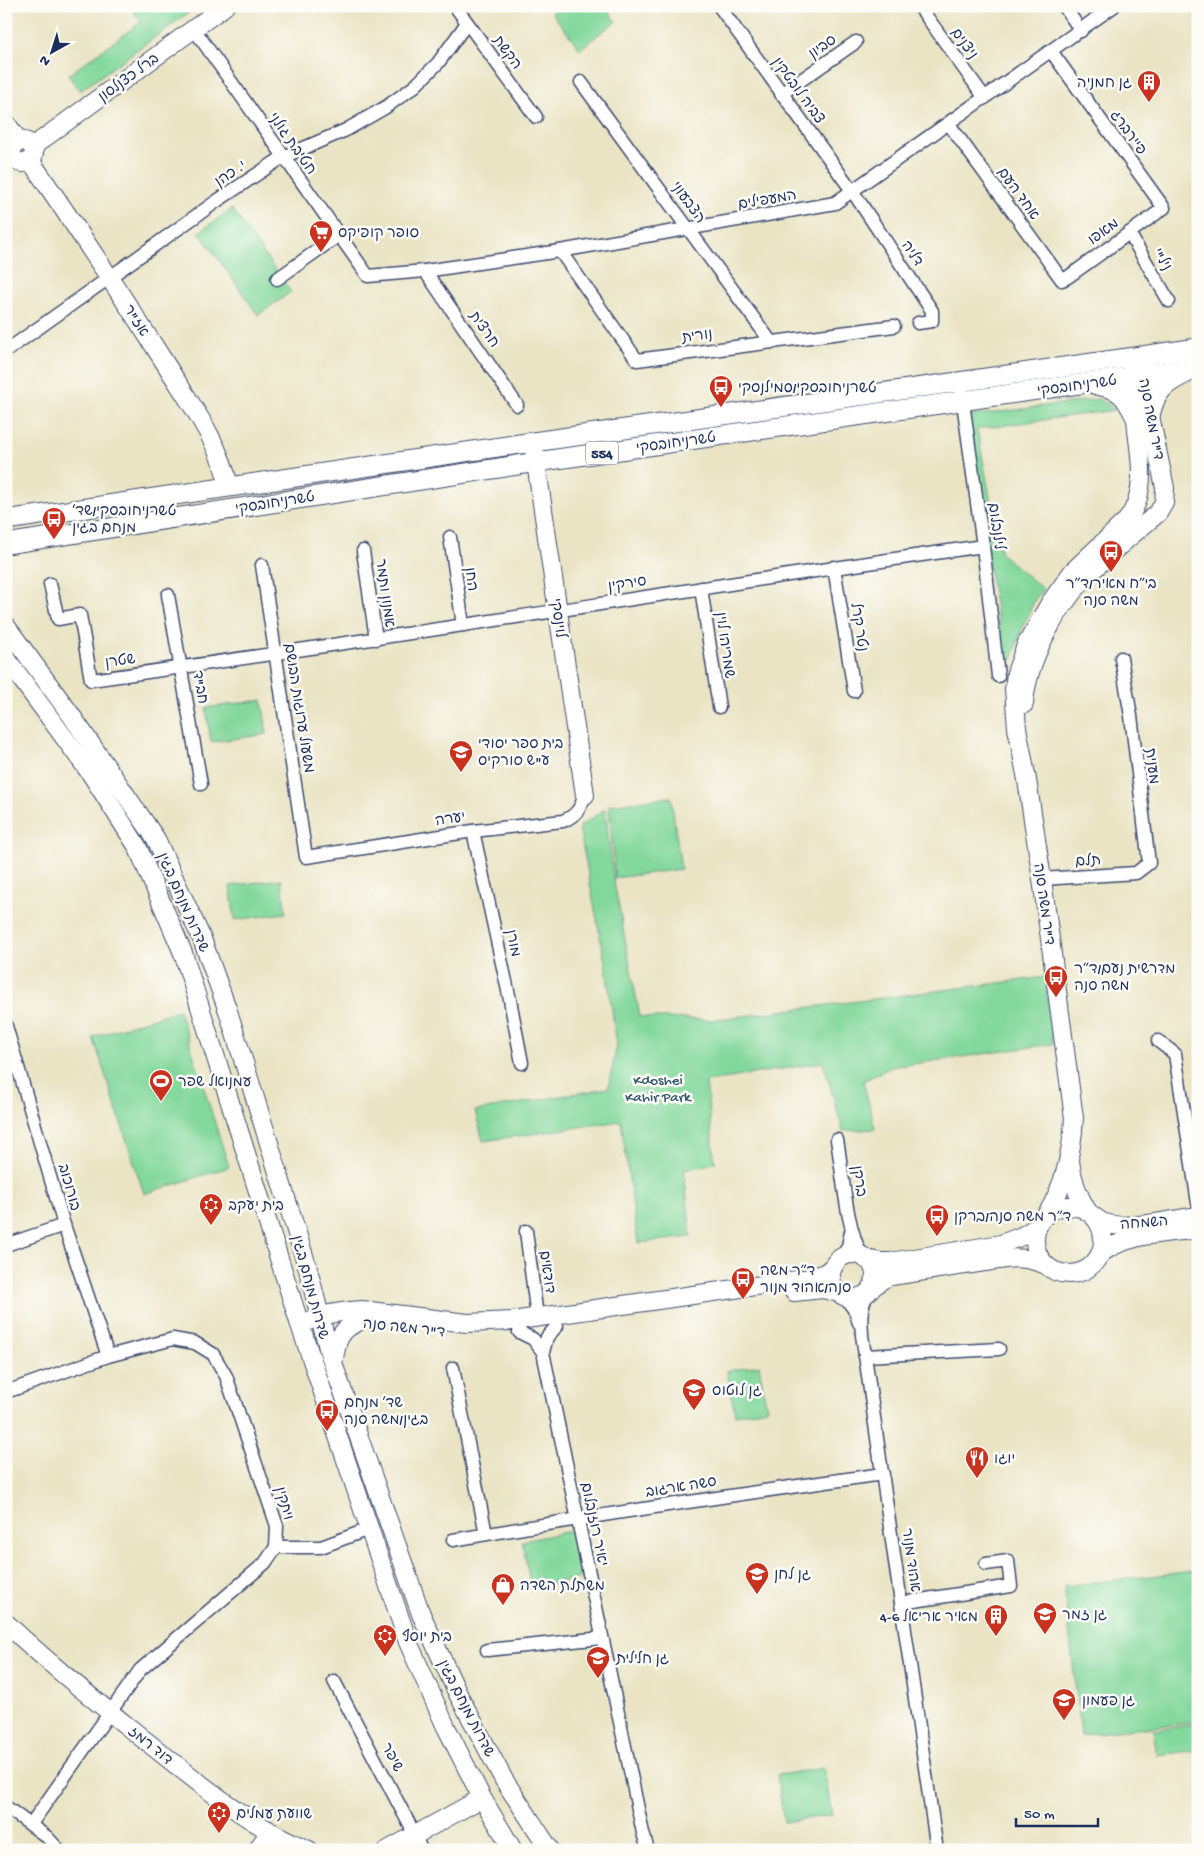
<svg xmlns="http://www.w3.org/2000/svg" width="1204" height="1856" font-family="'Gochi Hand','Playpen Sans Hebrew',sans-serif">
<rect width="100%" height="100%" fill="#fdfcf7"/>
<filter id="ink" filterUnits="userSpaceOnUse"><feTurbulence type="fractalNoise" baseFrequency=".02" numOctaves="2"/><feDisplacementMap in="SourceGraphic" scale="10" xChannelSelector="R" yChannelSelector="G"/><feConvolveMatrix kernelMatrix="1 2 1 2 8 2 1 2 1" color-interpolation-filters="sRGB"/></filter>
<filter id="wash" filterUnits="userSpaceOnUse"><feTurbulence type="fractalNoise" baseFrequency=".0096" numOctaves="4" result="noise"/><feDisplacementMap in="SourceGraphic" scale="20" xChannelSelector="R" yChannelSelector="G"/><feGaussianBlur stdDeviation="1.12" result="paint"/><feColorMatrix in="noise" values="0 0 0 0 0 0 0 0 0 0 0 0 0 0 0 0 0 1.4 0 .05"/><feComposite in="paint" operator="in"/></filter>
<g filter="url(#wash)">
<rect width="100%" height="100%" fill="#eae4c5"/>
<g fill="#83d89c" stroke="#4f847d">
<path d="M130,6h68l-118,85 -12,-16 73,-53z"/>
<path d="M561,6h43l12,15 -36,28 -28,-36z"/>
<path d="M232,209l59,83 -33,23 -59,-83z"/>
<path d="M1098,399l11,6 6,5 -138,19 24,125 42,35 -8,10 -14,32 -9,28 -7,4 -42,-246z"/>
<path d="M262,700l5,34 -56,8 -5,-34z"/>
<path d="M671,797l10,72 -66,9 -6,-73z"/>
<path d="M605,809l9,73 26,135 71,3 334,-43 8,67 -162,23 -28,14 12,48 -32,2 -20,-69 -117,20 9,81 -31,7 7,67 -53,6 -17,-122 -138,20 -8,-30 133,-23 9,-43 -12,-83 -26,-135z"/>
<path d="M281,879l5,34 -51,7 -5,-34z"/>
<path d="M179,1010l50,157 -85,27 -51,-157z"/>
<path d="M759,1365l8,44 -32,6 -8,-44z"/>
<path d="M576,1530l10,47 -55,11 -9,-47z"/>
<path d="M1194,1571l4,32v119l-117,13 -17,-149z"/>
<path d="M1198,1724v26l-41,5 -4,-25z"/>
<path d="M824,1768l8,47 -48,7 -7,-47z"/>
</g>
</g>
<g filter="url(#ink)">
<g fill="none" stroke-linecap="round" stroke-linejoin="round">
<g stroke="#3a4a6d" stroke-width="15">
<g id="street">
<path d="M455,6l81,111"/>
<path d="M719,6l134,186 79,119v10l-14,2"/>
<path d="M919,6l66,92"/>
<path d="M1064,6l17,25"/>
<path d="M194,29l174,247 57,-5 135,-20 275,-48 279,-197"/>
<path d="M581,82l190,260"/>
<path d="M781,94l75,-52"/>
<path d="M949,124l113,156 6,-3 96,-69 -113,-157"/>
<path d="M1129,233l40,68"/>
<path d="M560,251l77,109 257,-34"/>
<path d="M425,271l92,134"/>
<path d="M277,279l62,-44"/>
<path d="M6,351l211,-150 66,-44 63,-27 40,-23 29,-21 23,-23 29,-40"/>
<path d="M960,381l23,165 15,130"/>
<path d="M450,537l13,88"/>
<path d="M363,551l13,88"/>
<path d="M262,565l44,292 167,-26 90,-10c14,-6 17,-12 22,-26"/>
<path d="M834,567l20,124"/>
<path d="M50,584l8,35 22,-4 11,65c298,-41 595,-91 892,-134"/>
<path d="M701,588l18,119"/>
<path d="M168,595l33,189"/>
<path d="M473,831l37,169 12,63"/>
<path d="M1042,879l94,-6 13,-10 -18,-147 -10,-58"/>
<path d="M6,1026l58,199 44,131"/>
<path d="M1158,1041l17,13 23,149"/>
<path d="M837,1140c6,34 9,87 25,116"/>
<path d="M526,1231l11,86"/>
<path d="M6,1245l58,-20"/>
<path d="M843,1257l5,-11 3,-14"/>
<path d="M868,1293c-8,14 -7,26 -6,42l75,515"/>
<path d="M845,1297l10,14 4,12"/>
<path d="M519,1332l14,7 10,13 100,481 5,17"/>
<path d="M543,1352l4,-15 10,-11"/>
<path d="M865,1356l134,-7"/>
<path d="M453,1368l33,166"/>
<path d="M6,1392l102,-36 65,-17 22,4 18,11 13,22 51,150 -1,21 -11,16 -125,107 -109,154"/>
<path d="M453,1540c143,-25 286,-46 430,-66"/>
<path d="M276,1547h45l48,-18"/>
<path d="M901,1603l110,-17 -3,-25 -22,3"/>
<path d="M487,1650l115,-12"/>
<path d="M334,1681l81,154 6,15"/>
<path d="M6,1807l41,30 12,13"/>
</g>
</g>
<g stroke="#3a4a6d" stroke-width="20">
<g id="secondary">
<path d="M6,123l14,19"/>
<circle cx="23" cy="152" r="11"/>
<path d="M32,147l193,-141"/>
<path d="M30,160c46,67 91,134 135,203 24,39 55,79 64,124"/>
<path d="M533,442l52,353"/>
<path d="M6,626l65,89 85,124 46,100 26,72 80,258 21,83 92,262 37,80 46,86 46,70"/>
<path d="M6,658l85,116 46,72 46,107 117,372 108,317 38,85 36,71 31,52"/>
<path d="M1024,704c3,-43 31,-94 60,-125 23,-24 49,-45 74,-66l6,-10 1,-15 -15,-72 -5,-41 -6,-13"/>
<path d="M1070,1161c2,19 8,35 18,51"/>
<circle cx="1069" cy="1240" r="34"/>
<path d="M1047,1214c18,-29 25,-62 27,-96l-32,-239 -15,-99 -10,-52 -3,-39 2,-16 10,-28 24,-42 23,-32 54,-51c20,-26 14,-59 10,-89 -1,-18 -3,-36 -5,-54l3,-15"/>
<path d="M1092,1215c4,3 9,7 13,8 21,8 70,-4 93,-7"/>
<path d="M1100,1254c28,-21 64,-20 98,-25"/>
<circle cx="853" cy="1276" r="22"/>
<path d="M866,1259l14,3h10l111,-18 21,-8 15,-9"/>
<path d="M873,1287l10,-8 8,-3 114,-17c15,-2 25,0 39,5"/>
<path d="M794,1292l29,-3 16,4"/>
<path d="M309,1321c16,-8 35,-10 53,-11l105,13 45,-2 299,-43 14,-5 9,-7"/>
<path d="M333,1363c4,-20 4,-32 25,-41"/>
<path d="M6,1623c43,41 90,78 136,115 53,41 104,87 167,112"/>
<path d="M257,1850l13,-18"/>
<path d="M388,1850l94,-52"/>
</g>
</g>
<g stroke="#3a4a6d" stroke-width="21">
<g id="primary">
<path d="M1096,385c26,4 29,11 40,33"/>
<path d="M1150,416c5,-24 15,-33 37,-43"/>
<path d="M6,520l527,-78 665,-94"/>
<path d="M6,544l551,-85 641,-92"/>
</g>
</g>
<use href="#street" stroke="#fff" stroke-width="12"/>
<use href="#secondary" stroke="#fff" stroke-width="18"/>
<use href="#primary" stroke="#fff" stroke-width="19"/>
</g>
</g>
<defs>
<g id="building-pin" transform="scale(1.25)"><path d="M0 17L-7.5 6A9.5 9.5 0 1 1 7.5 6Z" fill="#c8321e" stroke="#fdfcf7"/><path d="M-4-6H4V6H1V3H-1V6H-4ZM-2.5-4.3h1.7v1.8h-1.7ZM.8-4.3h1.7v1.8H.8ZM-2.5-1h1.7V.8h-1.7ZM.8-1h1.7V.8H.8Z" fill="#fff"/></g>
<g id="supermarket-pin" transform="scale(1.25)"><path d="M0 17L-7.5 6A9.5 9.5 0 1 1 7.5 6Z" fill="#c8321e" stroke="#fdfcf7"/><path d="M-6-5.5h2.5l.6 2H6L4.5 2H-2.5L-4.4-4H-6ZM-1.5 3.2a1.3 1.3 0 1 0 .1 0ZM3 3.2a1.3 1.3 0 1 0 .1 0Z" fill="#fff"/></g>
<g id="bus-pin" transform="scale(1.25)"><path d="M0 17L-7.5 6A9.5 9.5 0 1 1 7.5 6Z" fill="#c8321e" stroke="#fdfcf7"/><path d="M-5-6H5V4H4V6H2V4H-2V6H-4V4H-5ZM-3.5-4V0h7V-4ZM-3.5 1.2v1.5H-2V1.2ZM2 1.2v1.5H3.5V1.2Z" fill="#fff"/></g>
<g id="school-pin" transform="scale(1.25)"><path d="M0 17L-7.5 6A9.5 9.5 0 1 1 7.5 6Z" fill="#c8321e" stroke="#fdfcf7"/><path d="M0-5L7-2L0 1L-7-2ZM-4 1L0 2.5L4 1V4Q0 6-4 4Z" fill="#fff"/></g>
<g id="stadium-pin" transform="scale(1.25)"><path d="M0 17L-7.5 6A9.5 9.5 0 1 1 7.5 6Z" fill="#c8321e" stroke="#fdfcf7"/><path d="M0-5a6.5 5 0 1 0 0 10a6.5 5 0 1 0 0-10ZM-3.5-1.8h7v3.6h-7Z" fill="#fff"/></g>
<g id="synagogue-pin" transform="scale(1.25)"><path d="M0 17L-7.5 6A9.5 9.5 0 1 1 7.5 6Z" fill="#c8321e" stroke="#fdfcf7"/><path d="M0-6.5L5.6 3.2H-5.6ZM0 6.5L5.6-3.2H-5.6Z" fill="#fff"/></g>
<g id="restaurant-pin" transform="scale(1.25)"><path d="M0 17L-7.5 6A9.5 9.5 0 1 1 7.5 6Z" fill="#c8321e" stroke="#fdfcf7"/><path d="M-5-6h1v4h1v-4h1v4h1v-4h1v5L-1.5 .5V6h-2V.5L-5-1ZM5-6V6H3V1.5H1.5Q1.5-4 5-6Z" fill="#fff"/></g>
<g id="shop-pin" transform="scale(1.25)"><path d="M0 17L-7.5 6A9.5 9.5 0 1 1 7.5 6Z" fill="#c8321e" stroke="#fdfcf7"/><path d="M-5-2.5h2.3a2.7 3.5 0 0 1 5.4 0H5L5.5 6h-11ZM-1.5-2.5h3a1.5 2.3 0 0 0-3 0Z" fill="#fff"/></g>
</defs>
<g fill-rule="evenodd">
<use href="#building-pin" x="1149" y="82"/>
<use href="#supermarket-pin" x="321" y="232"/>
<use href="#bus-pin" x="721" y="387"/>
<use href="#bus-pin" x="54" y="519"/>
<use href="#bus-pin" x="1111" y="552"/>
<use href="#school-pin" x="461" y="752"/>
<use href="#bus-pin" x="1056" y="977"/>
<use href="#stadium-pin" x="161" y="1081"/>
<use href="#synagogue-pin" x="211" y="1205"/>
<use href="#bus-pin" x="937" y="1216"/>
<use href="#bus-pin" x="743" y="1279"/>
<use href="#school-pin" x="694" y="1390"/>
<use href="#bus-pin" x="327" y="1411"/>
<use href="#restaurant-pin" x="977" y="1458"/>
<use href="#school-pin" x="757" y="1574"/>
<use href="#shop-pin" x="503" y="1585"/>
<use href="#school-pin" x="1045" y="1614"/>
<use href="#building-pin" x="996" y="1616"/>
<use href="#synagogue-pin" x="385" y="1636"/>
<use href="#school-pin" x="598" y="1658"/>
<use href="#school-pin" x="1064" y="1700"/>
<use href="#synagogue-pin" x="219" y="1813"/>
</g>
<g text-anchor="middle" stroke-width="5" stroke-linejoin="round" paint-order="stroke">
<rect fill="#fdfcf7" stroke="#5f6c8c" stroke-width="1" x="586" y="441.5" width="32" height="23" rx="4"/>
<g font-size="14" font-weight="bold" fill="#1b2f5e">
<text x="602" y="458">554</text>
</g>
<g font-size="15" fill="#1b2f5e" stroke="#fdfcf7">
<text transform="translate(965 43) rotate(54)" y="5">ניצנים</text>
<text transform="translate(822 46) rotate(-35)" y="5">סביון</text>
<text transform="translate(508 52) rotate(54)" y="5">הקשת</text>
<text transform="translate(128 77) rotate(-36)" y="5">ברל כצנלסון</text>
<text transform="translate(799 90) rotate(54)" y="5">צביה לובטקין</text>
<text transform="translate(1129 132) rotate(54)" y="5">פיירברג</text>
<text transform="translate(293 143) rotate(55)" y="5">חטיבת גולני</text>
<text transform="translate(230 173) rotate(-34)" y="5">י. כהן</text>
<text transform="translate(1019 193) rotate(54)" y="5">אחד העם</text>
<text transform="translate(767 199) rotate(-10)" y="5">המעפילים</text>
<text transform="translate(689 202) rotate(54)" y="5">הצבעוני</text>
<text transform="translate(1103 231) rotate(-36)" y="5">מאפו</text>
<text transform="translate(913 253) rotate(56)" y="5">דליה</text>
<text transform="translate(1163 259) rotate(60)" y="5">ניל"י</text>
<text transform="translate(137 320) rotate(58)" y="5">אז"ר</text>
<text transform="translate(485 329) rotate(55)" y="5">חרצית</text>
<text transform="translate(697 335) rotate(-8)" y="5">נורית</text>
<text transform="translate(1077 385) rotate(-8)" y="5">טשרניחובסקי</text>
<text transform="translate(1152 419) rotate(79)" y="5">ד"ר משה סנה</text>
<text transform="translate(676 442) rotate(-8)" y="5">טשרניחובסקי</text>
<text transform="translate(275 502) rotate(-9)" y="5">טשרניחובסקי</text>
<text transform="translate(997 526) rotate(82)" y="5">לילנבלום</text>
<text transform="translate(472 579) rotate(82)" y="5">החן</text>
<text transform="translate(627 583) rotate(-9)" y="5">סירקין</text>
<text transform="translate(386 593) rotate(82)" y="5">אמנון ותמר</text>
<text transform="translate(559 618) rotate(82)" y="5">לוינסקי</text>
<text transform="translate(860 627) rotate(81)" y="5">נטר קרל</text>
<text transform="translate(726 645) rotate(82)" y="5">שמריהו לוין</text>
<text transform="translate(120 660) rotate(-8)" y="5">שטרן</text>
<text transform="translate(201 687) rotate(80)" y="5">חב"ד</text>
<text transform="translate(300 708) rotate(81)" y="5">משעול ערוגות הבושם</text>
<text transform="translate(1153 766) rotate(83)" y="5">מענית</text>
<text transform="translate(450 818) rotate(-9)" y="5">יערה</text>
<text transform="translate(1088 860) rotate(-3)" y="5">תלם</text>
<text transform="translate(184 902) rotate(66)" y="5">שדרות מנחם בגין</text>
<text transform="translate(1045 904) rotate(82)" y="5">ד"ר משה סנה</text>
<text transform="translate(514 943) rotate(78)" y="5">מורן</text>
<text transform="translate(860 1181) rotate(81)" y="5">ברקן</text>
<text transform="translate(70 1187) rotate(74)" y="5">בורוכוב</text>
<text transform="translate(1144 1222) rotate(-5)" y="5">השמחה</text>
<text transform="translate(548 1272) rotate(82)" y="5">דודאים</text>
<text transform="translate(311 1287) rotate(75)" y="5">שדרות מנחם בגין</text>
<text transform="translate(404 1327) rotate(6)" y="5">ד"ר משה סנה</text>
<text transform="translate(681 1486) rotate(-9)" y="5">סשה ארגוב</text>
<text transform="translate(285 1503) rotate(74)" y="5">ויתקין</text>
<text transform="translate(595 1524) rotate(78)" y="5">יאיר רוזנבלום</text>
<text transform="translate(912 1560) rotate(82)" y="5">אהוד מנור</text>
<text transform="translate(467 1708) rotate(63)" y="5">שדרות מנחם בגין</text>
<text transform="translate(151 1745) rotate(39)" y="5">דוד רמז</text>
<text transform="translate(393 1757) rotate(62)" y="5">שיפר</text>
</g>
<g font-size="15" fill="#1b2f5e" stroke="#fdfcf7" text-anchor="start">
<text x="1132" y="87" text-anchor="end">גן חמניה</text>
<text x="338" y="237">סופר קופיקס</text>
<text x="738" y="392">טשרניחובסקי/סמילנסקי</text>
<text x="72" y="515">טשרניחובסקי/שד׳<tspan x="72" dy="17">מנחם בגין</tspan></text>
<text x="1111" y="588" text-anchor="middle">בי״ח מאיר/ד״ר<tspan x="1111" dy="17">משה סנה</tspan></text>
<text x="478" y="748">בית ספר יסודי<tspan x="478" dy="17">ע"ש סורקיס</tspan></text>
<text x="1074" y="973">מדרשית נעם/ד״ר<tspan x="1074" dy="17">משה סנה</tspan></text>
<text x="178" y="1086">עמנואל שפר</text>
<text x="228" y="1210">בית יעקב</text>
<text x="954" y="1221">ד״ר משה סנה/ברקן</text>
<text x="760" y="1275">ד״ר משה<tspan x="760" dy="17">סנה/אהוד מנור</tspan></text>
<text x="712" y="1395">גן לוטוס</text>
<text x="344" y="1407">שד׳ מנחם<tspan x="344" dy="17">בגין/משה סנה</tspan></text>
<text x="994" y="1463">יוגו</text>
<text x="774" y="1579">גן לחן</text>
<text x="520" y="1590">משתלת השדה</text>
<text x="1062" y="1619">גן זמר</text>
<text x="978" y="1621" text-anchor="end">מאיר אריאל 4-6</text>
<text x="402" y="1641">בית יוסף</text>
<text x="616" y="1663">גן חלילית</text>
<text x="1082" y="1705">גן פעמון</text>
<text x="236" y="1818">שוועת עמלים</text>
</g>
<g font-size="15" fill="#35596e" stroke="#fdfcf7">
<text x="658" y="1084">Kdoshei<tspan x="658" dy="17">Kahir Park</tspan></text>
</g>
</g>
<rect width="1204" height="1856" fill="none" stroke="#fdfcf7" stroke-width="25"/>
<g transform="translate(52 52) rotate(219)" stroke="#fdfcf7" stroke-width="4" paint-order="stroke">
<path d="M0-4L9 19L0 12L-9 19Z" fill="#1b2f5e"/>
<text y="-8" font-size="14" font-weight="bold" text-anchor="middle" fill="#1b2f5e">N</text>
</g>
<path d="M1016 1818v8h82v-8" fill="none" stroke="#1b2f5e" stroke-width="2.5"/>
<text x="1024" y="1818" font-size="15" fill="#1b2f5e" stroke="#fdfcf7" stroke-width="4" paint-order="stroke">50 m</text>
</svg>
